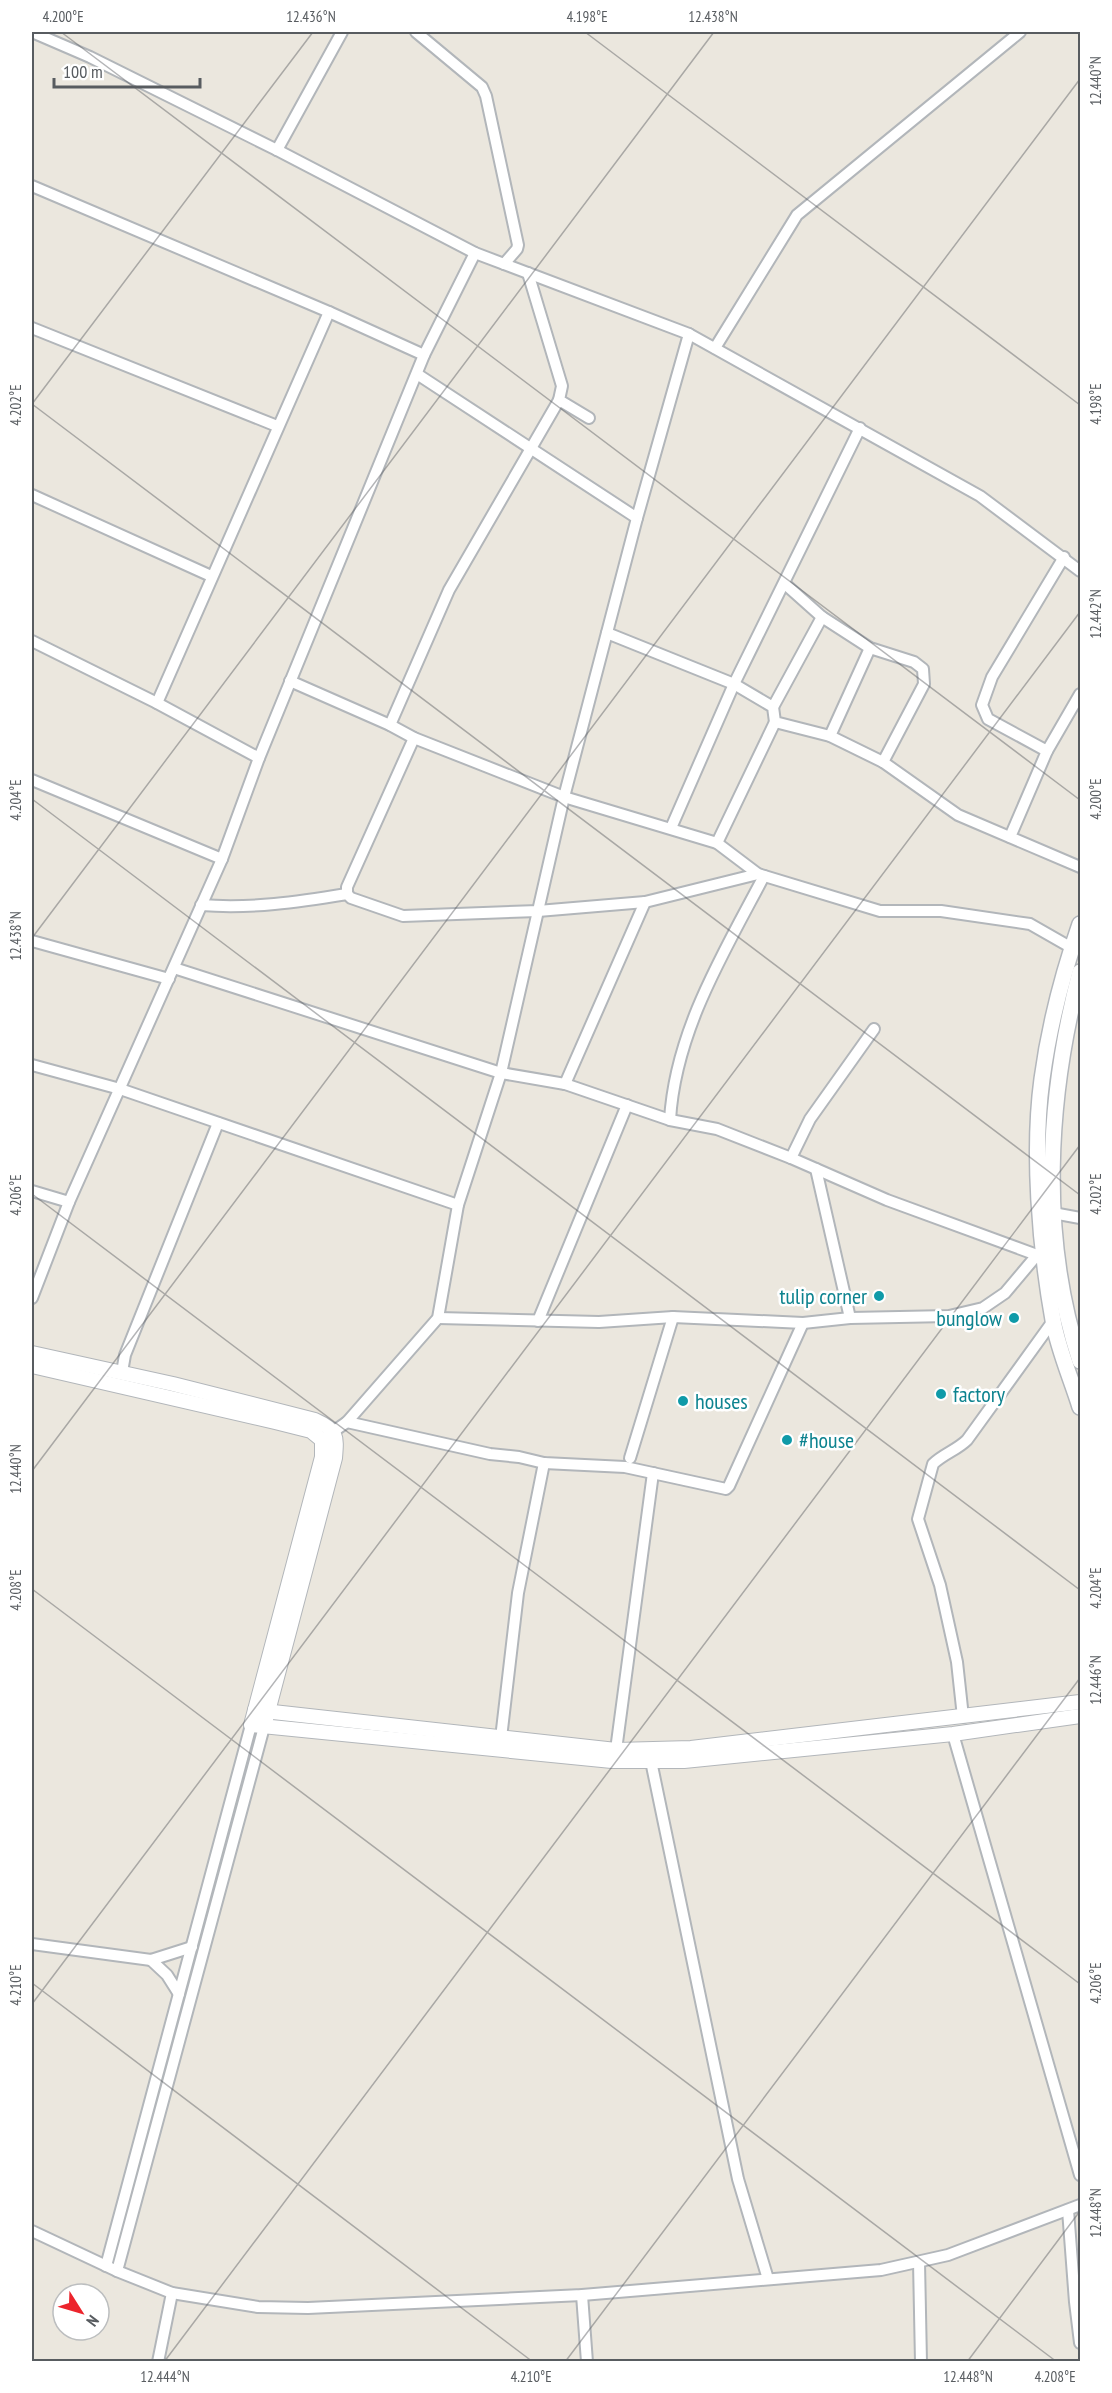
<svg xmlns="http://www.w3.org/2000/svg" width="1112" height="2393" font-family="'PT Sans Narrow',sans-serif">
<rect width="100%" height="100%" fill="#ebe7de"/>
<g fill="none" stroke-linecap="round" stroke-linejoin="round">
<g stroke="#b2b6ba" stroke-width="14">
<g id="minor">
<path d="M32,32l58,25 187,93 198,103 214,81 291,162 100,75"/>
<path d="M416,32l66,55 4,9 32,149 -1,4 -13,15"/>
<path d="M277,150l65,-118"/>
<path d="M32,186l297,126 95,43"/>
<path d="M528,273l34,113 -3,14 30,18"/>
<path d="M32,328l245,98"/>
<path d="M715,348l82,-133 223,-183"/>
<path d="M417,374l220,144"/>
<path d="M32,495l179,81"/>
<path d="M785,584l37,33 48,31 44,14 9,7 1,15 -41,78"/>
<path d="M607,633l127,51 39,23 2,15 55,14 53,26 75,53 122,52"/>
<path d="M32,641l125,62 102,55"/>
<path d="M290,681l100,44 24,13 150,59 153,46 41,31 122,37h61l89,13 42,24"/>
<path d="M157,703l172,-391"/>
<path d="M773,707l49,-90"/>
<path d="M390,725l59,-135 110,-190"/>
<path d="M830,736l40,-88"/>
<path d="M1047,751l-59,-32 -6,-14 10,-28 72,-120"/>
<path d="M32,780l190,79"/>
<path d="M671,828l63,-144 126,-256"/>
<path d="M1010,837l37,-86 33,-57"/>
<path d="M717,843l58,-121"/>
<path d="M347,894v-7l67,-149"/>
<path d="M201,905c50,4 97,-3 146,-11l4,4 52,18 135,-5 107,-9 113,-28"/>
<path d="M32,941l137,38"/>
<path d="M174,968l327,105 64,11 105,36 47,9 74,29 96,42 150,55"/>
<path d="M32,1065l88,24 338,116"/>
<path d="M565,1084l80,-182"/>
<path d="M670,1120c5,-88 54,-168 94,-244"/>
<path d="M791,1158l19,-39 64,-90"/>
<path d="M816,1169l34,149"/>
<path d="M32,1191l37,11"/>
<path d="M1053,1213l27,5"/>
<path d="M32,1298l37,-96 153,-343 37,-101 165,-403 51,-102"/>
<path d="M438,1318l161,4 74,-5 130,6 47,-5 99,-2 34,-8 22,-15 32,-38h4"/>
<path d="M538,1321l89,-216"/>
<path d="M122,1372l3,-17 93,-232"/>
<path d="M347,1422l143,32 29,3 25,6 81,4 101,22 3,-3 74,-163"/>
<path d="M327,1436l20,-14 91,-104 20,-113 43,-132 63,-276 73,-279 52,-184"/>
<path d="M630,1458l43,-141"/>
<path d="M963,1717l-6,-55 -17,-77 -22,-66 15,-55c10,-10 24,-14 34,-24l86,-119"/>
<path d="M953,1734l127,441"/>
<path d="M501,1738l17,-145 26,-130"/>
<path d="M616,1750l37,-277"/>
<path d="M651,1761l87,418 30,100"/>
<path d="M32,1944l119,16 41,-13"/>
<path d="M151,1960l16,15 12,19"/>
<path d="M1068,2210l7,92 5,41"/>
<path d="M32,2231l85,40 55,22 86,14 50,1 274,-13 299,-25 67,-15 132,-50"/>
<path d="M919,2262l2,100"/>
<path d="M106,2266l145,-541"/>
<path d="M117,2271l147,-544"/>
<path d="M582,2295l5,67"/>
<path d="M158,2362l14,-69"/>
</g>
</g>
<g stroke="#b2b6ba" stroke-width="16">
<g id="tertiary">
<path d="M32,1353l141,31 142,36c22,10 22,15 20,38l-69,261"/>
<path d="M32,1366l243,56 36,9 11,9v17l-71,268 361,36h72l269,-27 127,-18"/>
<path d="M255,1710l361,40 75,-2 389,-46"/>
</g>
</g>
<g stroke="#b3b7bc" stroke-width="18">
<g id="secondary">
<path d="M1080,924c-17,49 -31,103 -38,155 -10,73 -2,168 11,241 5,29 18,58 27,87"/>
<path d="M1080,972c-33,126 -41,264 0,389"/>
</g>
</g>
<use href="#minor" stroke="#fff" stroke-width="10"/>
<use href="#tertiary" stroke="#fff" stroke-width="14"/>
<use href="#secondary" stroke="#fff" stroke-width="15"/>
</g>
<path fill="none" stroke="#585c60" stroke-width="1.5" stroke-opacity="0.45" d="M61,32l1019,768M585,32l495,373M32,404l1048,791M32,404l281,-372M32,799l1048,791M32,938l682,-906M32,1194l1048,790M32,1471l1048,-1392M32,1589l1025,773M32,1983l501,379M32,2004l1048,-1392M164,2362l916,-1217M565,2362l515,-684M967,2362l113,-151"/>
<g fill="#0f9aa8" stroke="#fff" stroke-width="2">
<circle cx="879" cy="1296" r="6"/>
<circle cx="1014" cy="1318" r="6"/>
<circle cx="941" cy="1394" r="6"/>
<circle cx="683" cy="1401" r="6"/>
<circle cx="787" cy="1440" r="6"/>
</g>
<g text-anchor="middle" stroke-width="5" stroke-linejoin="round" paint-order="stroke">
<g font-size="22" fill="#0d838f" stroke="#fff" text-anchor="start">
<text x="867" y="1304" text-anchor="end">tulip corner</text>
<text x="1002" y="1326" text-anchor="end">bunglow</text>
<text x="953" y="1402">factory</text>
<text x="695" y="1409">houses</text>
<text x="799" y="1448">#house</text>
</g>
</g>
<rect width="1112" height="2393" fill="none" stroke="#ffffff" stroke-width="66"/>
<g transform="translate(81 2312) rotate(127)"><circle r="28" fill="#ffffff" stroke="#bcbebf" stroke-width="1.5"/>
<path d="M0-4.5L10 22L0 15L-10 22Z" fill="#ec242c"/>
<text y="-9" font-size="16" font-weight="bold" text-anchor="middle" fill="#585c60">N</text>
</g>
<path d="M54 78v9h146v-9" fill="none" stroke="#585c60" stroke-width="3"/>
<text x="63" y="78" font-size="18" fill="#585c60" stroke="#ffffff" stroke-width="4.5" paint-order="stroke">100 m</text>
<rect x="33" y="33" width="1046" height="2327" fill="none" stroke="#585c60" stroke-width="2"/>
<g font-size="15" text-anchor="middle" fill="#585c60">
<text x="63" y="22">4.200°E</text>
<text x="311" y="22">12.436°N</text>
<text x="587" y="22">4.198°E</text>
<text x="713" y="22">12.438°N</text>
<text transform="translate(1096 81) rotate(-90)" y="5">12.440°N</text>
<text transform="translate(1096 404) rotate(-90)" y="5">4.198°E</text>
<text transform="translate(16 405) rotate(-90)" y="5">4.202°E</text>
<text transform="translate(1096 614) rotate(-90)" y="5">12.442°N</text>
<text transform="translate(1096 799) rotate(-90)" y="5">4.200°E</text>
<text transform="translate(16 800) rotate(-90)" y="5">4.204°E</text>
<text transform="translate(16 936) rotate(-90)" y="5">12.438°N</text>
<text transform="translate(1096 1194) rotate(-90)" y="5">4.202°E</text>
<text transform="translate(16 1195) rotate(-90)" y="5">4.206°E</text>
<text transform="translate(16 1469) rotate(-90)" y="5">12.440°N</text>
<text transform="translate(1096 1588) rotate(-90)" y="5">4.204°E</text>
<text transform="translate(16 1590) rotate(-90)" y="5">4.208°E</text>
<text transform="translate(1096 1680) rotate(-90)" y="5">12.446°N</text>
<text transform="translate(1096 1983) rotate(-90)" y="5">4.206°E</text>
<text transform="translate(16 1985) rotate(-90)" y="5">4.210°E</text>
<text transform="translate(1096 2213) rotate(-90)" y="5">12.448°N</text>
<text x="165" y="2382">12.444°N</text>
<text x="531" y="2382">4.210°E</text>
<text x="968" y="2382">12.448°N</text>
<text x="1055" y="2382">4.208°E</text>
</g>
</svg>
